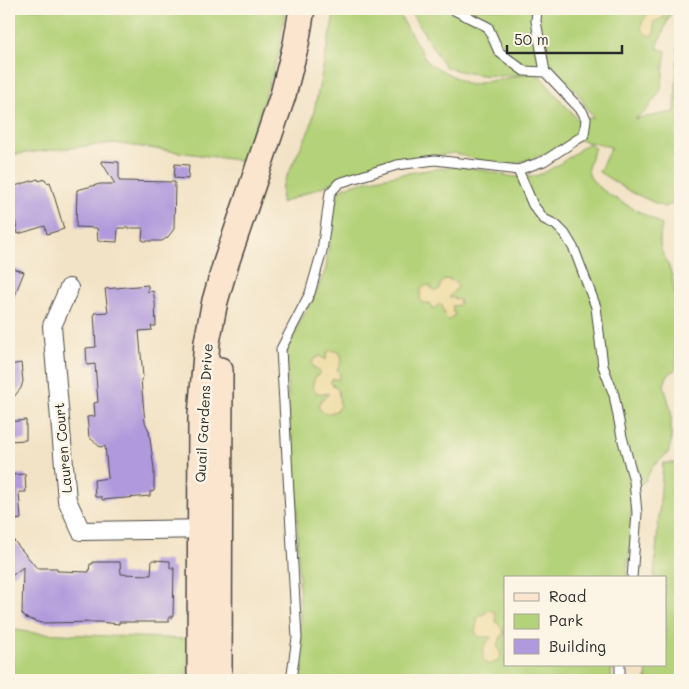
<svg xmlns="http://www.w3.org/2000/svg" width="689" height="689" font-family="Mali,sans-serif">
<rect width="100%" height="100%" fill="#fcf5e5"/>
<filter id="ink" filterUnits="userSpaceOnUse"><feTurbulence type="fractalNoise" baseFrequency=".02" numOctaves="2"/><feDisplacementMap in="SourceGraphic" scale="10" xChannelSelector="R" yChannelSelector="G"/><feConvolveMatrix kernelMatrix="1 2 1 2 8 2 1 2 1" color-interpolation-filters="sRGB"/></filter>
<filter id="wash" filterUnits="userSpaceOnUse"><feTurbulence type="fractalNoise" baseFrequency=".0096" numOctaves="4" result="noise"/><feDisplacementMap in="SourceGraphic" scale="20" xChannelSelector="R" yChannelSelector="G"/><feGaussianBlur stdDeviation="1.12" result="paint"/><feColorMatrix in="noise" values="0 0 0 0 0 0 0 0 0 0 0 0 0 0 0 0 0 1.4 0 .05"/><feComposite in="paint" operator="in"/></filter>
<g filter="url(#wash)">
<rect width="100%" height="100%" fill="#f2e3c6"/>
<g fill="#b4d279" stroke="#707e52" fill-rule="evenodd">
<path d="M9,9h276l-6,44 -35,108 -131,-18 -104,12z"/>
<path d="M335,9h61l32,54 41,22 59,-11c-36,3 -48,3 -83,-7l-36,-58h263l-15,39 9,3 -5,39 -16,22 -10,7 40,-7 5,-103v192l-16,6 -35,-16 -30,-19 12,-25 -32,-7 -38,16 -38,11 -49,-14 -79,13 -94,37 1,-17 29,-60zM556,71l21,21 16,26 -16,1 -39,-45z"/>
<path d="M588,143l7,5c-3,7 -7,16 -7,23 3,21 57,41 74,54 -6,31 3,26 10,51 6,28 2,64 4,93l-9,7 -3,9 7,26v31l-3,11 -16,14 -7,14 -14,10v51l-5,36h-121v87h107l-1,15h-316l6,-28 -5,-173 -5,-20 -5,-104 6,-19 22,-39 12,-28 7,-64c2,-5 5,-13 9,-16 14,-9 107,-24 124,-22 22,2 40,12 63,10 17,-1 46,-24 59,-34z"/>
<path d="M663,463h17v217h-34l1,-15h18v-87h-11z"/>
<path d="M9,629l25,4 154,6v41h-179z"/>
</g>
<g fill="#eeda9e" stroke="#8c8264">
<path d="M644,9h22l-3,9 -10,4 2,10 -3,4 -5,-1 -6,-6 1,-7 6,-9z"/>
<path d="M446,279l9,2 3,6 -9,10 11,3 -1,5 -7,1 3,9 -6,5 -4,-4 -3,-11 -3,-1 -6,5 -3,-6h-8c-4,-8 -2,-17 7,-18l5,6 5,-1 2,-7z"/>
<path d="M331,350l9,3c4,9 -1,11 -3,17l3,4 -1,5h-6l-3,3 8,8 2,15 -4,6 -11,3 -7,-7 3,-7 8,-6 -12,-1 -5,-6 3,-10 6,-4 -8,-6 -1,-6 7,-5 7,4 1,-7z"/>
<path d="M490,610l5,2 1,9 8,11 -7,13 4,10 -3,6 -9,4 -6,-5v-12l8,-11h-12l-4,-5 3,-15z"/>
</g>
<g id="blocks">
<g fill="#b099dc">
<path d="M101,161l18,1v19l56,1 -1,47 -6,8 -6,4h-17l-3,-1 1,-12h-25l-1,14 -19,-1 -1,-13 -21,-1 1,-37 23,-6h15z"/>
<path d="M175,164l14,1 -1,14 -14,-1z"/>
<path d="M38,179l1,2 6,-2 2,4 3,-1 14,47 -17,5 -2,-8 -27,8 -9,-40 5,-2 -1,-4 2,-2z"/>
<path d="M9,267l15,5 -13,33h-2z"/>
<path d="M148,285v7l5,-1 2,11 1,24h-5l1,4 -13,1 4,46 -2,3 4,42 4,9 5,38v22l-4,1v4l-48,4v-3h-7l-1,-17 14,-2 -3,-32 -5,1 -11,-10 -2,-20 8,-1 -1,-13 4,-1 -3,-38 -8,1 -1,-17 10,-1 -2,-34 14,-1 -3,-23z"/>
<path d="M21,363l2,18 -2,7 -12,15v-38z"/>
<path d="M26,420v20l-17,1v-19z"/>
<path d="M25,474l1,18h-7l2,27 -12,2v-46z"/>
<path d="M9,535l28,33h20v3l32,1 1,-8h3v-2h27l1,12 30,1 1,-15 18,1v7h4l-1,49h-4v5h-50v2l-20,-2 -58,1 -15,-5 -4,-4 1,-47 -14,11z"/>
</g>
</g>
</g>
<g filter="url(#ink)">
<use href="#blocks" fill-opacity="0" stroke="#494742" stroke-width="1"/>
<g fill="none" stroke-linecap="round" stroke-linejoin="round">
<g stroke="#494742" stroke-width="11">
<g id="service">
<path d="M537,9l-1,12 9,51"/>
<path d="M518,170l15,35 11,14 12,6 9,9 9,15 22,58 7,59 11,29 8,42 12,44 3,32 -5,65"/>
<path d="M620,665v15"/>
<path d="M291,680l6,-42 -16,-289 29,-56 12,-42 8,-58 9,-10 58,-18 38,-5 83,10 26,-9 40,-26 2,-16 -4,-8 -37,-39 -21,-1 -25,-19 -11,-25 -36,-18"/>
</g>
</g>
<g stroke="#494742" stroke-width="20">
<path id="minor" d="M69,288l-17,38 15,174 14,31 131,-2"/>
</g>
<g stroke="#494742" stroke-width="28">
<g id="secondary">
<path d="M200,680l1,-265 6,-73 8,-41 11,-38 57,-168 13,-51 6,-35"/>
<path d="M219,680l1,-310"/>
</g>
</g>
<use href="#service" stroke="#fff" stroke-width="9"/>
<use href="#minor" stroke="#fff" stroke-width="18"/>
<use href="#secondary" stroke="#fbe5cf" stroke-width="25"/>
</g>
</g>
<g text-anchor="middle" stroke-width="5" stroke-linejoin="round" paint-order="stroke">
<g font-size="14" fill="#2b2b2b" stroke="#fcf5e5">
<text transform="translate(204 413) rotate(-87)" y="5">Quail Gardens Drive</text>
<text transform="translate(63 448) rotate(-95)" y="5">Lauren Court</text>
</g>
</g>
<rect width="689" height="689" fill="none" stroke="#fcf5e5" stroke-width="30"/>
<rect x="504" y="576" width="162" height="90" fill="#fcf5e5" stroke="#a8a49b"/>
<rect x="514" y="593" width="25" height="8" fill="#fbe5cf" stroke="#a8a49b"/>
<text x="549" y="602" font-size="15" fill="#2b2b2b">Road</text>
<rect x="514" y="614" width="25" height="15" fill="#b4d279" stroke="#a8a49b"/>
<text x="549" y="626" font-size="15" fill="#2b2b2b">Park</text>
<rect x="514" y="639" width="25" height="15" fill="#b099dc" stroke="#a8a49b"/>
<text x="549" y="652" font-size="15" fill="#2b2b2b">Building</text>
<path d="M507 45v8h115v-8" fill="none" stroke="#2b2b2b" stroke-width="2.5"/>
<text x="514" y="45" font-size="15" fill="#2b2b2b" stroke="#fcf5e5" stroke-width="4" paint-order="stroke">50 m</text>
</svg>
